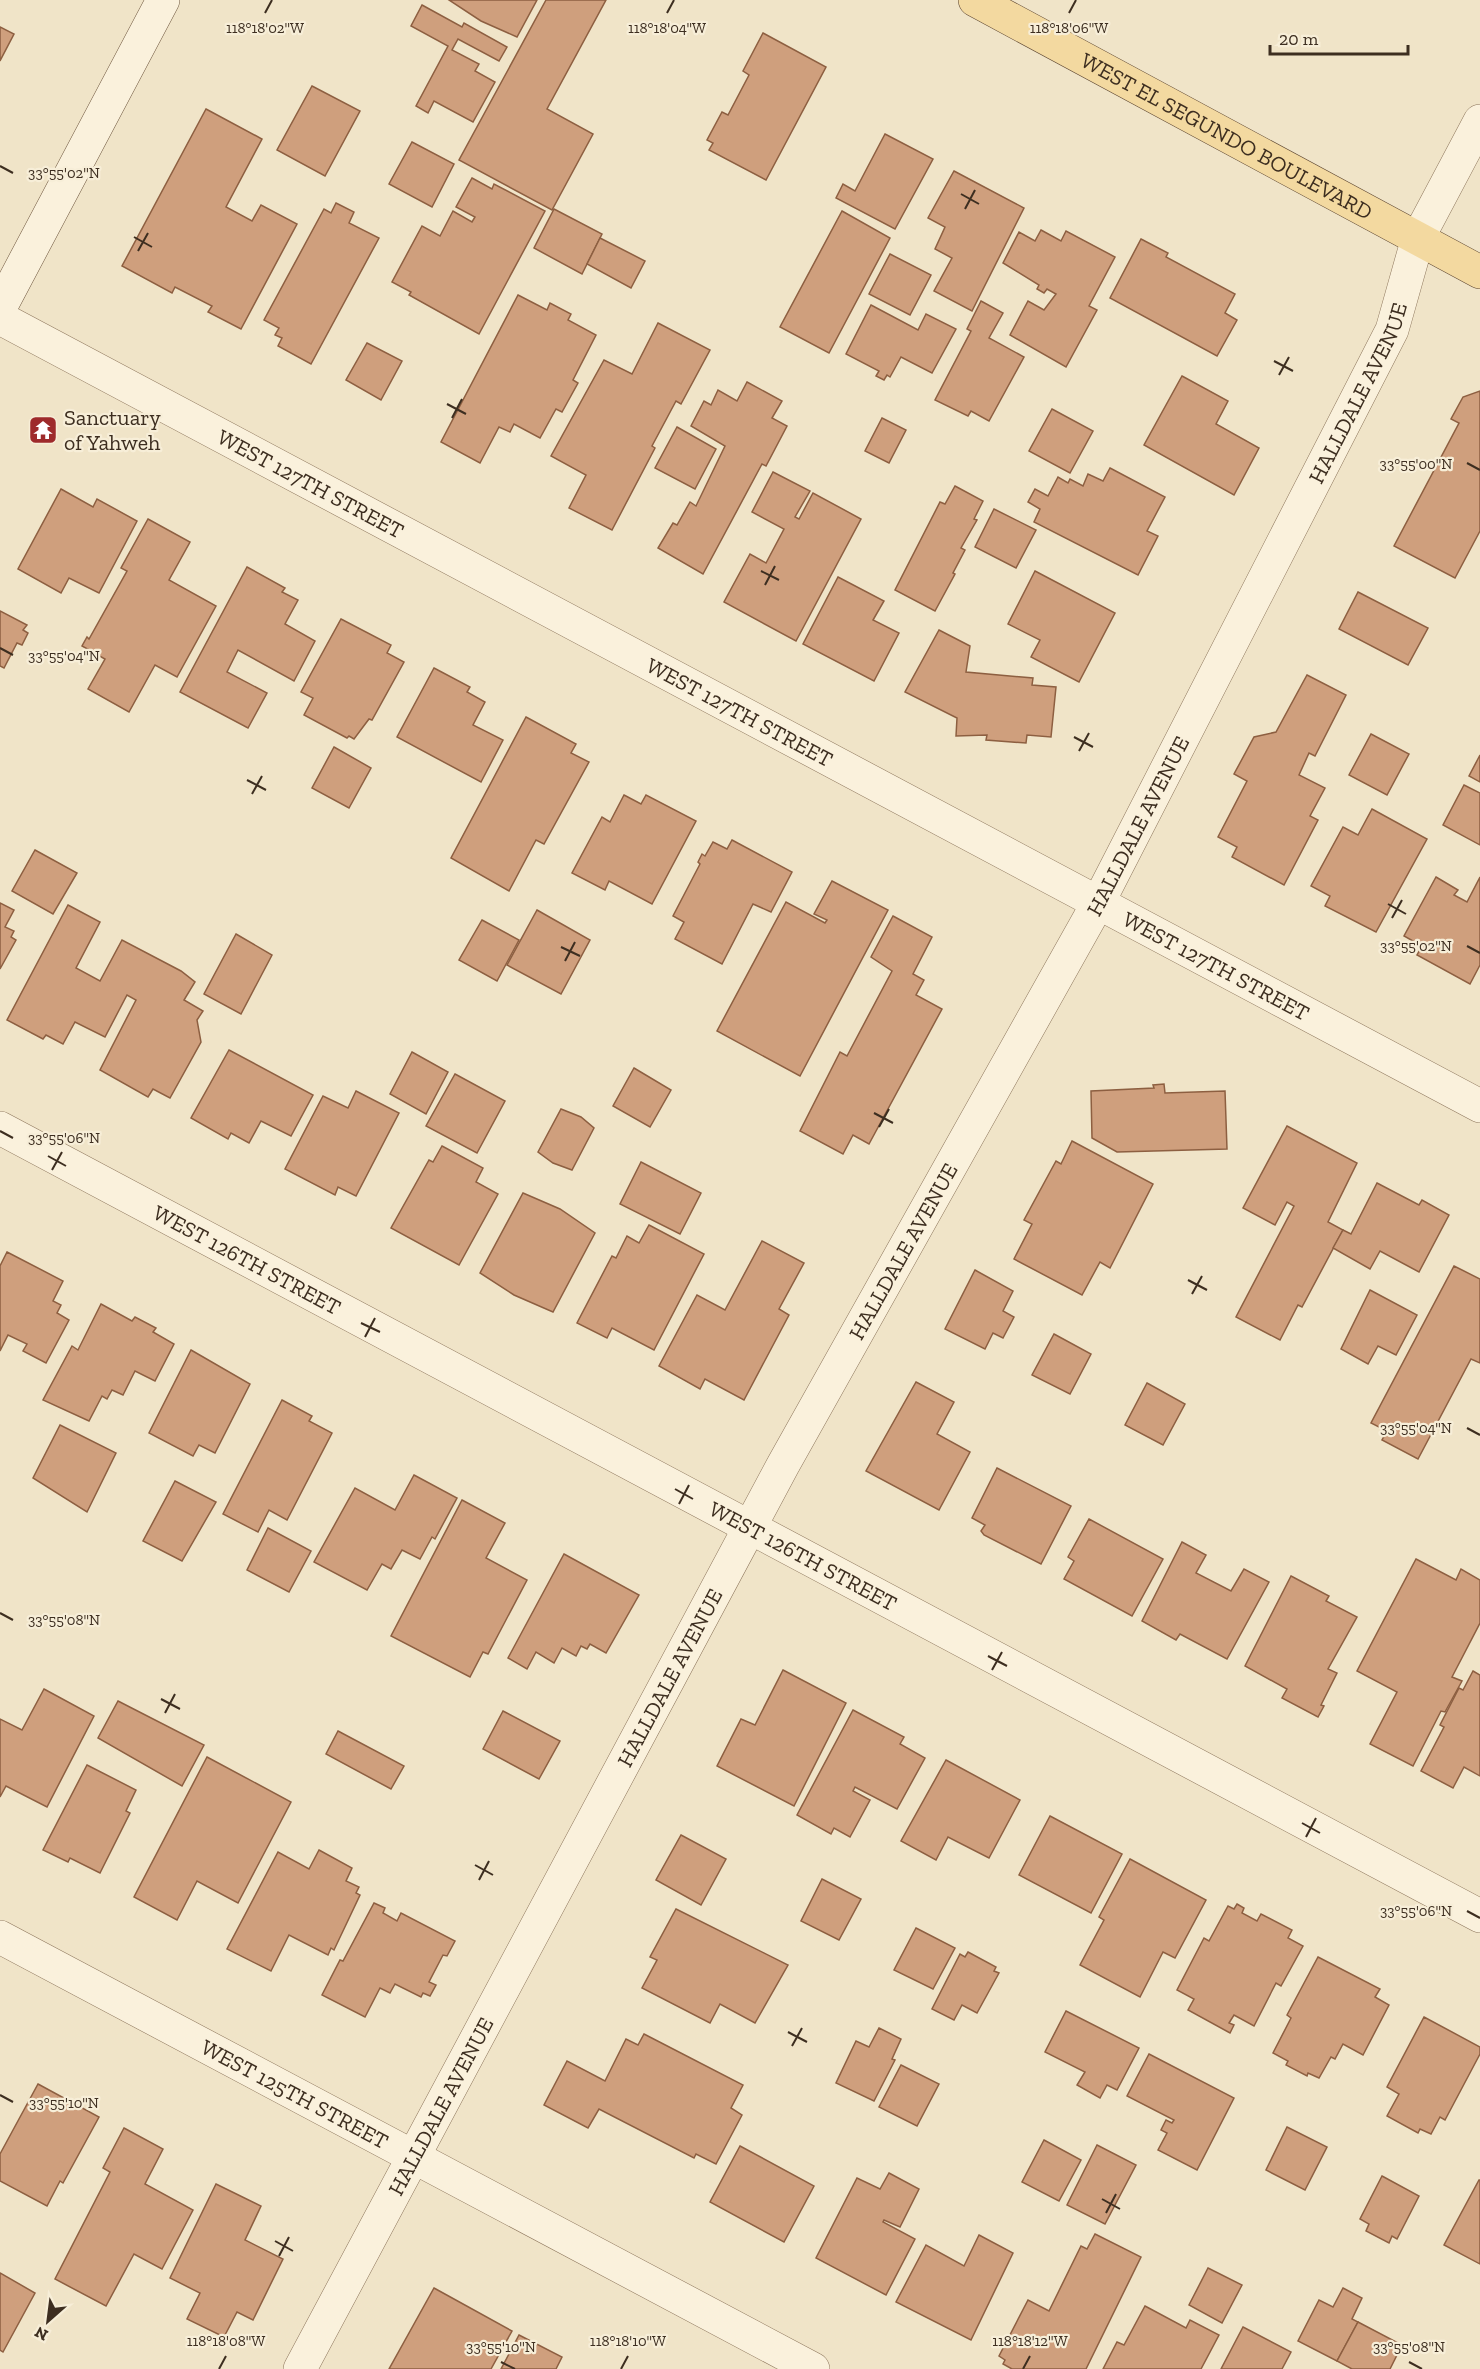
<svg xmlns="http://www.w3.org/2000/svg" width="1480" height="2369" font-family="'Zilla Slab',serif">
<rect width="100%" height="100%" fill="#f0e4c8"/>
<g fill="#cf9f7d" stroke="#8d5f41" stroke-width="1.5">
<path d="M449,0h88l-20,37 -36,-16z"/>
<path d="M546,0h60l-59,109 46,25 -41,76 -93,-50z"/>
<path d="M422,5l40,22 2,-4 43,24 -8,14 -41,-22 -6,11 27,14 -4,7 20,11 -22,40 -39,-21 -6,12 -12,-7 32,-60 -37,-20z"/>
<path d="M0,27l14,7 -14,27z"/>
<path d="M763,33l63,34 -60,113 -57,-30 4,-7 -6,-3 15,-28 6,3 21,-40 -6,-4z"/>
<path d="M312,86l48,25 -35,65 -48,-26z"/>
<path d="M206,109l56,30 -36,68 26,14 9,-16 36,19 -56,105 -33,-17 4,-6 -37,-19 -3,6 -50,-27z"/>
<path d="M885,134l48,25 -38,70 -59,-31 7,-14 12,7z"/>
<path d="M412,142l42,22 -22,43 -43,-23z"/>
<path d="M954,171l70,37 -52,103 -38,-20 18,-33 -17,-9 10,-22 -17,-9z"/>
<path d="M472,178l20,11 2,-5 51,27 -66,123 -70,-39 2,-3 -19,-10 30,-56 18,10 13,-25 19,11 3,-5 -19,-10z"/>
<path d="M336,203l18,9 -5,11 30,15 -68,126 -33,-18 4,-8 -7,-3 4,-7 -15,-8 60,-111 7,4z"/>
<path d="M554,209l48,25 -20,40 -48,-26z"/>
<path d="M842,211l48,27 -61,115 -49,-26z"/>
<path d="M1041,230l20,11 5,-10 49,26 -26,49 8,4 -31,57 -56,-32 18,-34 16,9 12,-16 -9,-5 -3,4 -7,-4 2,-4 -36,-22 16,-31 16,9z"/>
<path d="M600,238l45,23 -14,27 -44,-24z"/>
<path d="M1141,239l27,14 -2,4 69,37 -10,19 12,7 -20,36 -107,-58z"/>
<path d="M890,254l41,21 -21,40 -41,-21z"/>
<path d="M518,295l29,15 3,-7 21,11 -3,6 28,15 -23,45 5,3 -16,29 -6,-3 -16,29 -26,-14 -4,8 -11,-5 -19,36 -39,-21z"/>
<path d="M981,301l22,12 -14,25 35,19 -35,64 -18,-10 -3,5 -33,-16 36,-69 -4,-2z"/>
<path d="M871,305l47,25 8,-16 30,15 -24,44 -31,-16 -11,20 -3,-2 -3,5 -8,-4 3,-5 -33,-17z"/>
<path d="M658,323l52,27 -29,54 -5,-3 -24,45 3,2 -43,82 -43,-22 17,-33 -35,-19 53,-96 28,14z"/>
<path d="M367,343l35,18 -21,39 -35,-20z"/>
<path d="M1182,376l46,25 -12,23 43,24 -25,47 -90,-50z"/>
<path d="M747,382l35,19 -10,17 15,8 -21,40 -4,-2 -59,110 -45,-26 15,-25 4,2 13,-23 6,4 29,-60 -34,-20 13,-25 7,4 7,-15 19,11z"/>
<path d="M1480,391v140l-25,47 -61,-32 65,-123 -8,-4 12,-22z"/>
<path d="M1052,409l41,22 -23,42 -41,-22z"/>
<path d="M882,418l24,12 -17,33 -24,-12z"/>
<path d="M677,427l39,22 -21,40 -40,-21z"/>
<path d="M1110,468l55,29 -18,34 11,5 -20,39 -104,-53 6,-13 -12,-7 7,-13 13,7 10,-19 10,6 2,-4 13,7 5,-12 15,7z"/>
<path d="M773,472l37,19 -15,26 4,2 14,-26 48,26 -65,122 -72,-39 26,-48 16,9 18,-34 -32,-17z"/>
<path d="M955,486l28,15 -9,18 3,1 -16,28 4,2 -12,23 2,1 -20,37 -40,-21 45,-88 5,2z"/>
<path d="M61,489l32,18 4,-8 40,22 -38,72 -30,-15 -8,15 -43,-24z"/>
<path d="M994,509l42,21 -20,38 -41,-21z"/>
<path d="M148,519l42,23 -21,38 47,26 -39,71 -22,-12 -26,47 -41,-23 17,-30 -23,-13 5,-9 2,2 38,-68 -6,-3z"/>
<path d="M247,567l38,21 -3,4 16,8 -13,24 30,17 -21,40 -56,-31 -11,22 40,21 -19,35 -68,-36z"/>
<path d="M1035,571l80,42 -36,69 -48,-25 9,-17 -32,-16z"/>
<path d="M838,577l46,24 -11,19 26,13 -25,48 -71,-37z"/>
<path d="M1358,592l70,36 -20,37 -69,-36z"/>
<path d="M0,611l27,14 -4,5 5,3 -6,12 -5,-2 -13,25 -4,-2z"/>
<path d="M341,619l50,26 -4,8 17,9 -32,58 -3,-1 -15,20 -5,-3 -2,2 -43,-23 9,-17 -12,-6z"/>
<path d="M939,630l31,16 -4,26 67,6 -1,7 24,2 -5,50 -24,-2 -1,8 -40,-3 1,-5 -31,1 1,-18 -52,-26z"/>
<path d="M434,668l36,19 -3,5 18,10 -12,23 30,15 -22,42 -84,-45z"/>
<path d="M1307,675l39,20 -31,61 -6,-3 -10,22 26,13 -15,28 8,4 -34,65 -52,-28 5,-10 -19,-10 29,-56 -13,-7 20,-37 22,-5z"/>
<path d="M526,717l50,27 -5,9 18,9 -45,82 -8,-4 -27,51 -58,-33z"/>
<path d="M1371,734l38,20 -22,41 -38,-20z"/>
<path d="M334,747l37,21 -22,40 -37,-20z"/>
<path d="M1480,755v27l-11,-6z"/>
<path d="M1464,785l16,8v52l-37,-20z"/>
<path d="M624,795l17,9 5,-9 50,26 -44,83 -43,-23 -4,9 -33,-17 30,-56 8,5z"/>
<path d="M1372,809l55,30 -51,93 -51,-26 5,-10 -19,-10 32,-59 15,8z"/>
<path d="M732,840l60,32 -21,40 -18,-8 -31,60 -47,-25 9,-17 -11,-6 27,-52 -2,-2 4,-8 3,2 8,-14 14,7z"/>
<path d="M35,850l42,23 -24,41 -41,-23z"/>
<path d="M1436,877l22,13 -4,5 13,7 13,-25v88l-10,19 -53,-29 5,-9 -18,-10z"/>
<path d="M832,881l56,29 -88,166 -83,-45 69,-129 39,21 2,-3 -13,-6z"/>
<path d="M0,903l14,7 -9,17 9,4 -3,6 5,3 -16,29z"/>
<path d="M68,905l32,17 -24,46 24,13 22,-41 59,31 14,11 -11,18 19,11 -6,9 4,22 -31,56 -17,-9 -5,8 -48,-27 36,-70 -9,-5 -22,42 -30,-15 -12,22 -17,-9 -3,4 -36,-19z"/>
<path d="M537,910l53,30 -29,54 -54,-29z"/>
<path d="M893,916l39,21 -19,37 11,6 -8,15 26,14 -73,135 -16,-9 -10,19 -43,-23 40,-79 7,4 45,-85 -21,-14z"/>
<path d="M482,920l37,20 -22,41 -38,-21z"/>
<path d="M236,934l36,21 -31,59 -37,-20z"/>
<path d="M229,1050l84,45 -22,41 -30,-15 -12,22 -18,-10 -3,6 -37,-21z"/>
<path d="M412,1052l36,20 -22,42 -36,-20z"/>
<path d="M634,1068l37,22 -21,37 -37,-21z"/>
<path d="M455,1074l50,27 -28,52 -51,-27z"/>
<path d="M1164,1084l1,9 60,-2 2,58 -110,3 -25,-14 -1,-47 63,-3 -1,-3z"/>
<path d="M356,1091l43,22 -43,83 -18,-9 -3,8 -50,-26 38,-73 25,12z"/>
<path d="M561,1109l20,8 13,11 -22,42 -19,-7 -15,-11z"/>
<path d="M1287,1126l70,37 -29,59 15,8 -41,77 -4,-2 -18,35 -44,-23 58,-111 -7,-4 -12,23 -32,-17z"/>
<path d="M1072,1141l81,43 -43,84 -10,-6 -18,33 -68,-36 18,-35 -8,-4 32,-59 5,3z"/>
<path d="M442,1146l41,22 -7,14 22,12 -39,71 -68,-37 38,-68 4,2z"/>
<path d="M641,1162l60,31 -21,41 -60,-30z"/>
<path d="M1377,1183l42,22 3,-5 27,15 -30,57 -39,-21 -10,18 -37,-21 10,-18 8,4z"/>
<path d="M523,1193l37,16 35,24 -42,79 -39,-17 -34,-22z"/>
<path d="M649,1225l55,29 -50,96 -42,-22 -5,10 -30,-15 35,-67 4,2 11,-22 12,7z"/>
<path d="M762,1241l42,22 -25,46 10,6 -45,85 -39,-21 -5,10 -41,-23 38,-71 28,15z"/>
<path d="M7,1252l56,29 -10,20 8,4 -4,8 12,7 -23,43 -23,-12 4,-7 -19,-9 -8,16v-85z"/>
<path d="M1454,1266l26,13v84l-9,-4 -53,100 -36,-19 5,-9 -16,-8z"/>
<path d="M975,1270l38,21 -10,20 11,6 -11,21 -10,-5 -8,16 -40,-20z"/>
<path d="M1370,1290l47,25 -21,40 -18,-9 -10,18 -27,-15z"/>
<path d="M101,1304l31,17 3,-4 21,11 -3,4 21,12 -19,37 -20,-10 -12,24 -11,-5 -5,9 -5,-3 -13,25 -46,-21 29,-54 6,4z"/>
<path d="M1054,1334l37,20 -21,40 -38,-19z"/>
<path d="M191,1350l59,34 -35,69 -16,-8 -6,11 -44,-23z"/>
<path d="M916,1382l38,20 -17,32 33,18 -31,58 -73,-39z"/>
<path d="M1147,1383l38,21 -22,41 -38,-20z"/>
<path d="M282,1400l30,16 -3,5 23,12 -45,87 -18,-10 -11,22 -35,-18z"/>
<path d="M60,1425l56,28 -29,59 -54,-34z"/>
<path d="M997,1468l74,38 -30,58 -57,-29 -3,-4 4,-6 -13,-7z"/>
<path d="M414,1475l43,23 -22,41 -3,-2 -12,22 -18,-9 -11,19 -9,-5 -15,26 -53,-28 41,-74 40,22z"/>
<path d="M175,1481l41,21 -34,59 -39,-20z"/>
<path d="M462,1500l43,23 -19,35 41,22 -39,74 -5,-2 -13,25 -79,-41z"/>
<path d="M1089,1519l74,40 -31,57 -68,-37 10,-18 -6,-4z"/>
<path d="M268,1528l43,23 -22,41 -42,-22z"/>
<path d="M1182,1542l24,13 -10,18 35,18 13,-22 25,13 -42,77 -47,-25 -4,6 -34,-19z"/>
<path d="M564,1554l75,41 -33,58 -16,-9 -3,5 -6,-3 -5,10 -14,-8 -8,15 -18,-11 -9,17 -19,-11z"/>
<path d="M1416,1559l40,21 5,-11 19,11v43l-28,54 10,4 -17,31 -4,-1 -28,55 -43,-22 27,-52 -40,-21z"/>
<path d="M1291,1576l38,20 -3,5 31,16 -29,52 9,4 -16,32 3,1 -6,11 -36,-19 5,-9 -42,-23z"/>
<path d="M783,1670l63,33 -52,103 -77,-40 24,-47 14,6z"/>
<path d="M1473,1671l7,4v101l-16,-9 -11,21 -32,-17 23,-44 -4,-2 19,-37 4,2z"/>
<path d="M44,1689l50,27 -47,91 -41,-21 -6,11v-78l22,11z"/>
<path d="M118,1701l86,44 -22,41 -84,-48z"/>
<path d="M853,1710l51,27 -4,7 25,14 -28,51 -42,-22 -2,4 17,9 -20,37 -16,-9 -3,6 -34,-19z"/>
<path d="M503,1711l57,30 -21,38 -56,-30z"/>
<path d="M338,1731l66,35 -13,23 -65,-35z"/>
<path d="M207,1757l84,45 -53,101 -41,-22 -20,39 -43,-23z"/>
<path d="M946,1760l74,40 -31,58 -41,-21 -12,23 -35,-19z"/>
<path d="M87,1765l49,25 -10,21 4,2 -30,60 -30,-15 -2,4 -25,-12z"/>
<path d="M1050,1816l72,38 -31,59 -72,-38z"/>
<path d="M681,1835l45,24 -25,46 -45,-25z"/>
<path d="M319,1850l33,18 -6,13 13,6 -3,6 4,2 -26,55 -3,-2 -3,7 -39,-20 -18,36 -44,-22 51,-97 31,17z"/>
<path d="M1130,1859l76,41 -31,58 -12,-6 -23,45 -60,-32 24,-45 -5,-3z"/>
<path d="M822,1879l39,20 -22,41 -38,-19z"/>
<path d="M374,1903l11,5 -2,5 14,8 4,-8 54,28 -8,15 -4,-1 -14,27 7,3 -6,11 -7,-3 -2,4 -26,-13 -5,9 -10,-5 -15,29 -43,-22 18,-35 3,1z"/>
<path d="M1237,1904l7,4 -2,5 15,8 4,-7 31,16 -4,8 15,8 -22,40 -5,-3 -22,43 -20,-11 -5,8 5,2 -4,8 -42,-23 6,-11 -17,-9 27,-52 5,3 19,-35 6,3z"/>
<path d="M676,1909l112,56 -33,58 -35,-19 -10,19 -68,-35 15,-28 -7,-3z"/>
<path d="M916,1928l39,20 -22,41 -39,-19z"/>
<path d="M968,1952l28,15 -2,4 5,2 -22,40 -15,-8 -8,15 -22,-11 28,-55 5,3z"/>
<path d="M1318,1957l62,32 -5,8 14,8 -26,50 -20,-11 -8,15 -4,-2 -12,21 -11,-5 -1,3 -21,-11 2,-4 -15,-8 18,-35 -4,-3z"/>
<path d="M1066,2011l73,37 -22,42 -10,-5 -7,13 -23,-13 8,-13 -40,-20z"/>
<path d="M1424,2017l56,30v7l-35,66 -5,-3 -9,17 -11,-5 -2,4 -31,-17 12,-22 -12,-7z"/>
<path d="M879,2028l22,11 -9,20 3,1 -21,41 -38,-18 20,-42 13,6z"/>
<path d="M644,2034l99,51 -12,23 11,7 -26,49 -20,-10 -2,4 -95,-49 -11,19 -44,-23 23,-44 38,20 21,-42 12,6z"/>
<path d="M1149,2054l85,44 -37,72 -39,-20 9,-17 -6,-3 5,-10 6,3 2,-3 -47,-24z"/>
<path d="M901,2065l38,19 -22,42 -38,-19z"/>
<path d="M38,2084l61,33 -36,66 -3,-2 -13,25 -47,-25v-27z"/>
<path d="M1287,2127l40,20 -22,43 -39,-20z"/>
<path d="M124,2128l39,21 -18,35 48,26 -31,59 -28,-15 -28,52 -51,-27 55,-107 -7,-4z"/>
<path d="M1044,2140l37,20 -22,41 -37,-19z"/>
<path d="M1097,2145l39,20 -31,59 -38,-19z"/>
<path d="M740,2146l74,40 -30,56 -74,-40z"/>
<path d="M889,2173l30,16 -19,38 -16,-7 -1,2 32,17 -29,56 -70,-37 41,-80 23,11z"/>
<path d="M1382,2176l37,20 -22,43 -5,-3 -3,7 -23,-12 3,-7 -9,-5z"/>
<path d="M1479,2180h1v84l-36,-19z"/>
<path d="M216,2184l45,22 -16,34 38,19 -30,61 -16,-8 -13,25 -37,-18 13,-26 -30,-15z"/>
<path d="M1095,2234l46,23 -55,112h-74l-9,-5 2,-4 -6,-4 29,-56 21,11 32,-65 6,3z"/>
<path d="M979,2235l34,18 -42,87 -75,-38 30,-57 38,21z"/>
<path d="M1208,2268l34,17 -20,38 -33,-18z"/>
<path d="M0,2273l35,20 -32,59 -3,-2z"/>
<path d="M434,2288l78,43 -21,38h-102z"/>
<path d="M1343,2288l19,10 -10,21 6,3 -21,39 -39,-20 21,-41 14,7z"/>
<path d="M1145,2306l41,22 4,-8 29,15 -18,34h-98l14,-27 7,3z"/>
<path d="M1358,2322l44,23 -12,24h-38l-15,-8z"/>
<path d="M1243,2327l48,25 -9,17h-61z"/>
<path d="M519,2335l43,22 -6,12h-55z"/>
</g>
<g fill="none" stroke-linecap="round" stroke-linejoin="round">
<g stroke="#8d765c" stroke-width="34">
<g id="minor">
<path id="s1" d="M0,318l1480,788"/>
<path id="s2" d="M0,1128l1480,788"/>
<path id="s3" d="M0,1937l813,432"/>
<path id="s4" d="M300,2369l483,-904 315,-562 294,-573 26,-92 62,-117"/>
</g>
</g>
<g stroke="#6f573f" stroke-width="34">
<path id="secondary" d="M0,308l163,-308"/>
</g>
<g stroke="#5b4430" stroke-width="34">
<g id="primary">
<path id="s5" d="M975,0l505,272"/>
</g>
</g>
<use href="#minor" stroke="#faf1dc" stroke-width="33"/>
<use href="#secondary" stroke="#faf1dc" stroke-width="33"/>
<use href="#primary" stroke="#f3d9a0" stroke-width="33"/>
</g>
<path fill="none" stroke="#3d2e20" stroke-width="2" d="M265,13l7,-13M667,13l7,-13M1069,13l7,-13M0,166l13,7M961,194l18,10M965,209l10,-19M134,237l18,10M138,251l10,-18M1274,361l19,10M1279,375l10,-18M447,404l19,10M452,418l10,-19M1467,463l13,7M761,571l18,9M765,585l10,-19M0,648l13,7M1074,737l19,10M1079,751l10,-18M247,780l19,10M252,794l10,-18M1388,904l18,10M1392,918l10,-18M1467,946l13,7M561,947l19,9M565,961l10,-19M874,1113l19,10M879,1127l10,-18M0,1131l13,7M48,1156l18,10M52,1170l10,-18M1188,1280l19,10M1192,1294l10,-18M361,1323l19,9M365,1337l10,-19M1467,1428l13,7M675,1489l18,10M679,1504l10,-19M0,1613l13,7M988,1656l19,10M992,1670l10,-18M161,1699l19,10M165,1713l10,-19M1302,1823l18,10M1306,1837l10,-19M475,1865l18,10M479,1880l10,-19M1467,1911l13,7M788,2032l19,10M792,2046l10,-18M0,2095l13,7M1102,2199l18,10M1106,2213l10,-19M275,2241l18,10M279,2256l10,-19M501,2362l14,7M1409,2362l13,7M219,2369l7,-13M621,2369l7,-13M1023,2369l7,-13"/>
<defs>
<g id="temple-square" transform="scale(1.5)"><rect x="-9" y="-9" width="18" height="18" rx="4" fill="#9e2a2b" stroke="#f7eed8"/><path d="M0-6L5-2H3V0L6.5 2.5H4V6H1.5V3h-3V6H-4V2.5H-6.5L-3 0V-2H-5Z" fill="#fff"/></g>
</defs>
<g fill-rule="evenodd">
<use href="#temple-square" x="43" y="430"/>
</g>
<g text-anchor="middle" stroke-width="4.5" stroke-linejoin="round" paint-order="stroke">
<g font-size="22" fill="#3d2e20" stroke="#f7eed8">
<text dy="8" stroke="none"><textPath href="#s5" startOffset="286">WEST EL SEGUNDO BOULEVARD</textPath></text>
<text dy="8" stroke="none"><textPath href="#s4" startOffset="2242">HALLDALE AVENUE</textPath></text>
<text dy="8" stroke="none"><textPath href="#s1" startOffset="352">WEST 127TH STREET</textPath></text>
<text dy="8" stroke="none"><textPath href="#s1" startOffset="838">WEST 127TH STREET</textPath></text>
<text dy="8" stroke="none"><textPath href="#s4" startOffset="1756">HALLDALE AVENUE</textPath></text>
<text dy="8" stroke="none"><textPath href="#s1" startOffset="1378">WEST 127TH STREET</textPath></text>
<text dy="8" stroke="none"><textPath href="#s4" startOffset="1270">HALLDALE AVENUE</textPath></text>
<text dy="8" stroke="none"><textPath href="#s2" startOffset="280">WEST 126TH STREET</textPath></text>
<text dy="8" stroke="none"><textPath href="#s2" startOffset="910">WEST 126TH STREET</textPath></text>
<text dy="8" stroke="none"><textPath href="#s4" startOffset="784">HALLDALE AVENUE</textPath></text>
<text dy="8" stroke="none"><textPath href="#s3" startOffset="334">WEST 125TH STREET</textPath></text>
<text dy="8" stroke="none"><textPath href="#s4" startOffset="298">HALLDALE AVENUE</textPath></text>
</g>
<g font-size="22" fill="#3d2e20" stroke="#f7eed8" text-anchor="start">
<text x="64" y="425">Sanctuary<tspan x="64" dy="25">of Yahweh</tspan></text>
</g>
</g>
<g font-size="15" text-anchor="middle" fill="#3d2e20" stroke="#f7eed8" stroke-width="4.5" stroke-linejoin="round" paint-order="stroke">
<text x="265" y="33">118°18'02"W</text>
<text x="667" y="33">118°18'04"W</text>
<text x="1069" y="33">118°18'06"W</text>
<text x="64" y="178">33°55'02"N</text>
<text x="1416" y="469">33°55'00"N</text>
<text x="64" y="661">33°55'04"N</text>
<text x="1416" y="951">33°55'02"N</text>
<text x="64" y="1143">33°55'06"N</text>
<text x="1416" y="1433">33°55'04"N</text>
<text x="64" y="1625">33°55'08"N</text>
<text x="1416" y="1916">33°55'06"N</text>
<text x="64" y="2108">33°55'10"N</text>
<text x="226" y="2346">118°18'08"W</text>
<text x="628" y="2346">118°18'10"W</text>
<text x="1030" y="2346">118°18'12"W</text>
<text x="501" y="2352">33°55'10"N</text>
<text x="1409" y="2352">33°55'08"N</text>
</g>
<g transform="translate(48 2321) rotate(208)" stroke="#f7eed8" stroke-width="4.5" paint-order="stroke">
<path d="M0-4.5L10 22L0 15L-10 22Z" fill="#3d2e20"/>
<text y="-9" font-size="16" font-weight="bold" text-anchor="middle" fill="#3d2e20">N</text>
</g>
<path d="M1270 45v9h138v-9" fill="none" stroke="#3d2e20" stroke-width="3"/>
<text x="1279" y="45" font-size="18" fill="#3d2e20" stroke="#f7eed8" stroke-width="4.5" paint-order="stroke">20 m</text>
</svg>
